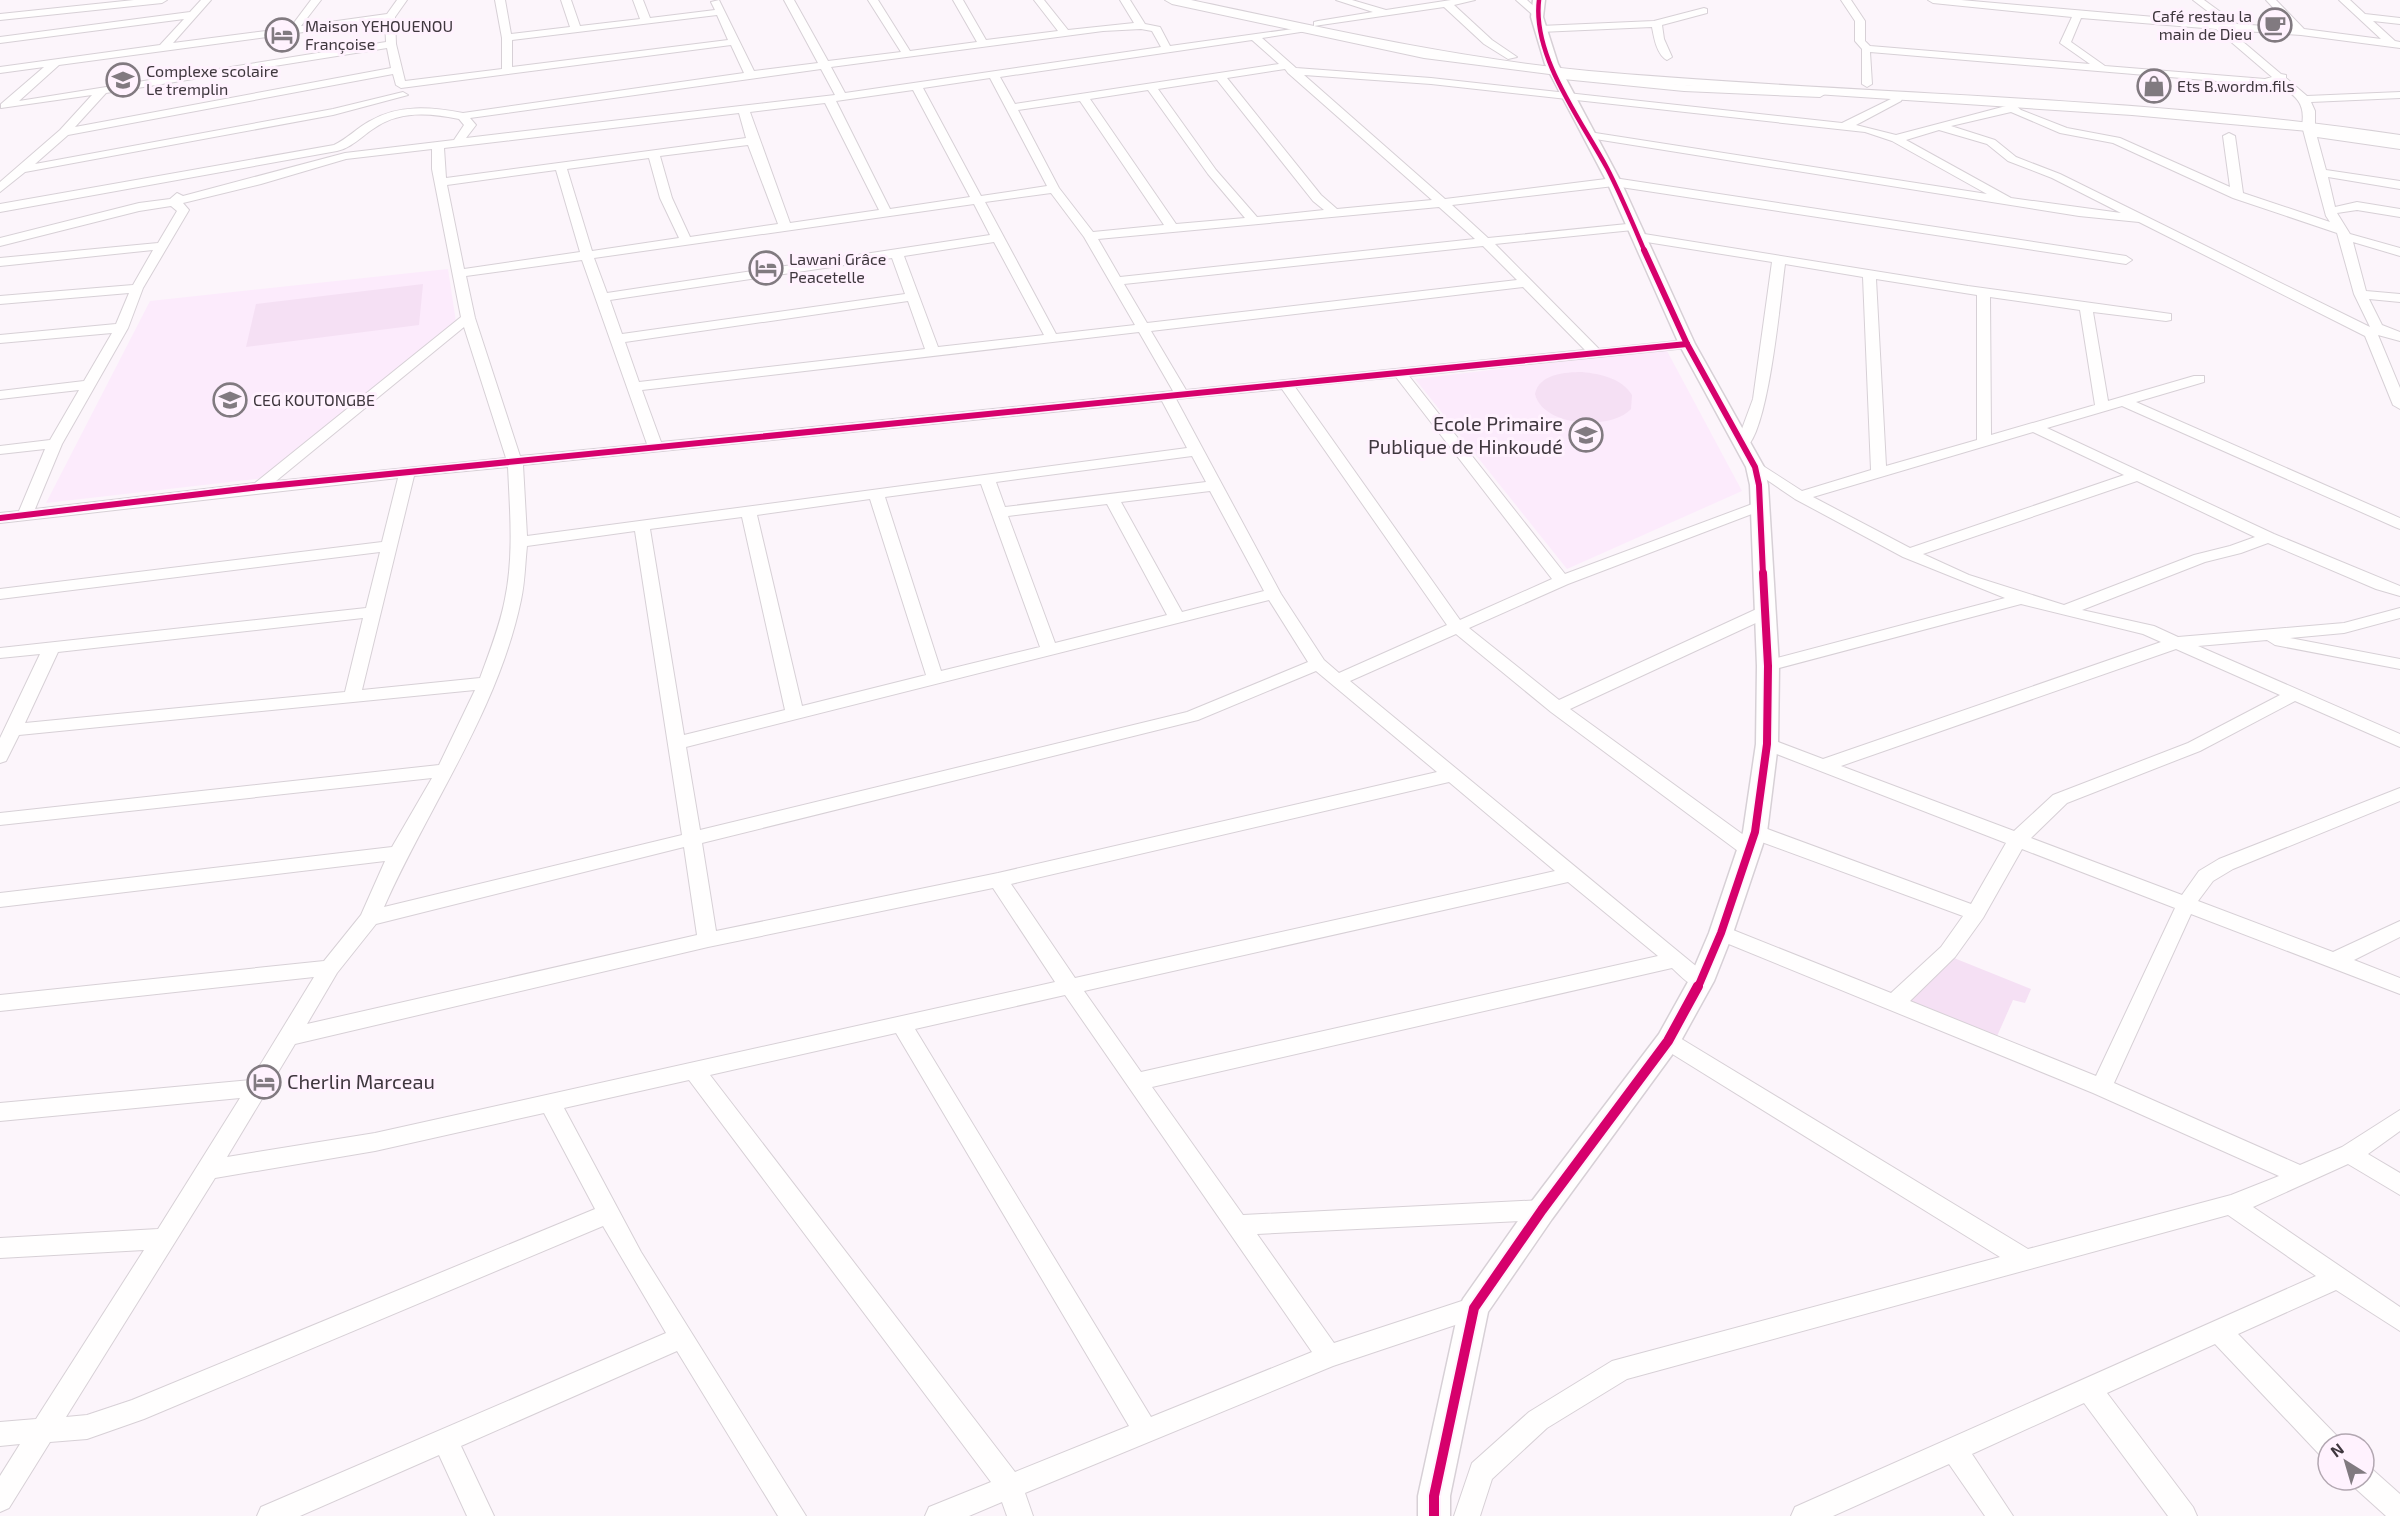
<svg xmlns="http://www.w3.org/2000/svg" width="2400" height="1516" font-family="'Exo 2',sans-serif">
<rect width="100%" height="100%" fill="#fcf5fb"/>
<g fill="#fcebfc">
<path d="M448,269l8,53 -192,156 -218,25 104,-202z"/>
<path d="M1666,349l76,142 -175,78 -152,-190z"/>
</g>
<g fill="#f5e0f4">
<path d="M423,284l-4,41 -173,22 10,-43z"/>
<path d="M1582,372c19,2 39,6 50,23l-1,14c-20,22 -88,18 -96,-15 4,-20 30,-22 47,-22z"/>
<path d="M1949,956l82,33 -6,14 -12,-3 -19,43 -93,-46z"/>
</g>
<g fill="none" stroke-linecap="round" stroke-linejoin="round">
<g stroke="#d7d0d6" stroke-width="2">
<g id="minor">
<path d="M134,0h33l-5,3 -162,17v-6z"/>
<path d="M201,0h10l-38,43 117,-15 21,-28h10l-20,26 86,-12 10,-14h10l-12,17 1,27 9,37 97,-12v-31l-7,-38h10l6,34 59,-7 -9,-27h10l9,26 60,-7 -7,-19h10l7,18 65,-8 -4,-8 8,-2 35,71 64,-8 -34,-63h10l34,61 73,-9 -33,-52h10l32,51 67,-9 -24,-42h10l23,40 72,-9 -24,-31h10l24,30 66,-7 -14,-23h10l15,24 15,3 10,19 137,-19v4l-45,7 34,30 135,10 411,45 55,-27 5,3 -1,2 -45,24 40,10 110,-29 -4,-5 5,-3 14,12 46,18 53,10 110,49 -7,-51 6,-3 6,3 8,57 87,29 -4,-6 -24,-90c4,-25 -7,-29 -25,-44l-12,3 -395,-33 2,32 -5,3 -5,-3v-35l-7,-8v-20l-14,-21h10l14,21v20l5,5 220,18 -30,-21 12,-26 -139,-14 -5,-3h33l262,23 -30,-23h11l33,24 55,4 -26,-28h10l28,29 77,10 -42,-39h11l15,14 35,4v6l-27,-3 22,20 5,1v6l-99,-13 -72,-5 52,44 5,1v3l21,18 93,-4v6l-89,4 4,9v19l85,13v6l-83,-12 9,33 74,11v8l-72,-12 7,30 22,-5 43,7v8l-43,-7 -20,3 13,21 50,14v8l-47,-14 13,49 34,3v8l-31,-3 13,26 18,7v9l-22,-6 22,53v21l-7,-4 -28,-69 -226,-114 -60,-6 -490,-78 -6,-3 6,-3 398,62 -95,-53 -27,-9 -434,-48 -127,-9 141,124 169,-21 512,78 6,4 -6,4 -512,-78 -162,19 36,33 149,-15 2,3 -6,4 -138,14 104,105 88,-9 7,4 -7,4 -278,28 156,198 190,-71h10l3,3 -3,3 -197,75 -99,44 90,72 202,-93h12l2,4 -2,4 -203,94 186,135 2,5 -2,5h-14l-191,-142 -95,-78 -106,47 358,295 3,5 -3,5c-15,5 -25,-8 -36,-18l-520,119 91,128 299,-15 8,3 3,7 -3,7 -8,3 -285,14 77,109 140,-46 8,3 4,8 -4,8 -149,50 -308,127 8,23h-26l-5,-14 -33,14h-44l4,-9 62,-25 -302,-402 -125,28 77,144 165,264h-28l-101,-165 -216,95 33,70h-27l-28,-61 -139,61h-43l4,-9 405,-174 -63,-107 -459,193 -57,20 -37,3 -41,66 -9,4v-36l20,-32 -20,2v-24l36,-3 108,-169 -144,8v-20l158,-9 82,-131 -240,23v-18l251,-23 63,-103 -314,34v-16l324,-34 37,-46 24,-54 -385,46v-14l392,-46 40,-69 -432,47v-12l439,-48 36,-75 -456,45 -13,26 -6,2v-25l40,-84 -40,4v-10l366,-40 14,-56 -380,47v-10l382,-47 16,-64 -398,45v-10l19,-2 26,-62 -45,5v-8l50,-6 29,-50 -79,9v-8l84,-10 28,-48 -112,10v-8l116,-11 13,-31 -129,11v-8l133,-11 20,-35 -153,16v-8l158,-15 19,-32 -6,-5 -32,5 -139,35v-8l139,-35 31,-4 7,-6 6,3 162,-43 109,-13 10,-15 -5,-6c-29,-6 -60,-9 -86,10 -12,8 -22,19 -36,22l-337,61v-8l334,-59c13,-6 23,-17 36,-24 29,-17 61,-14 93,-8l281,-40 -13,-28 -330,43 -5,-3 -3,-11 -325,61 -33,29 298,-55 70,-17 5,3 -75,20 -308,57 -25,20v-10l60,-52 32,-35 -91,13v-4l43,-37 -44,6v-6l160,-22 24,-26 -184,24v-6l190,-25zM717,15l11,25 -216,27v-27zM2081,18l135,11 56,48 -7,2 -160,-13 -34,-24zM385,21l1,21 -367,59 40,-36zM1141,29l11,2 9,16 -316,46 -14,-26 272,-36zM1252,40l27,24 -264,40 -15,-27zM387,48l4,20 -316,59 31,-34zM821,69l14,26 -369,43 10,-13 -6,-7zM1285,69l3,4 144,127 -95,9 -16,-14 -94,-117zM990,78l57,108 -66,10 -58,-108zM1217,80l96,121 11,9 -67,7 -41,-47 -58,-81zM913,90l57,107 -80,12 -54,-108zM1148,90l60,84 37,44 -69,6 -86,-125zM1080,101l84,124 -71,7 -34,-44 -41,-78zM825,103l54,107 -89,13 -40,-111zM2011,112l49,21 53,10 120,55 104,35 17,61 16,33 -310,-153 -44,-17 -21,-17 -44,-14zM739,113l7,25 -300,40 -2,-30zM1939,130l48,14 21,17 44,17 69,35 -110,-15 -105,-58zM748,145l30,79 -88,13 -18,-39 -12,-42zM432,149v20l29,148 -206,166 -220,26 27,-65 66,-116 15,-40 46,-78 -6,-7 78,-19 85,-25zM649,158l11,40 19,40 -87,13 -25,-82zM556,170l24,82 -116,17 -17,-84zM1051,193l33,44 51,88 -79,9 -71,-132zM974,204l16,31 -383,58 -13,-35zM1439,207l36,32 -355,38 -22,-38zM994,242l50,93 -106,12 -34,-91zM1483,246l34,34 -370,43 -23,-39zM892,258l13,36 -283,40 -12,-34zM582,260l65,184 -127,12 -45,-138 -9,-42zM1523,287l62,63 -399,40 -35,-59zM908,301l17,48 -286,33 -14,-40zM464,327l42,131 -230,23zM1139,332l34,59 -512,51 -19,-52zM1396,377l156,202 -92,41 -165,-233zM1282,389l165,236 -108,48 -15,-13 -43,-66 -105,-195zM1162,401l25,47 -660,88 -4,-71zM1192,456l14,26 -201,25 -9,-25zM508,467c2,44 6,89 -3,132 -5,27 -16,54 -25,79l-118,12 52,-214zM981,484l59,163 -99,24 -56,-174zM1210,491l54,100 -82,21 -61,-110zM870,499l56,176 -124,31 -45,-191zM1107,504l60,111 -112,28 -47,-127zM742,517l43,193 -101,25 -34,-206zM635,531l47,304 -298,72c45,-102 114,-196 137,-307 4,-18 4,-36 6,-54zM1269,600l39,62 -121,50 -487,118 -14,-83zM363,618l-18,74 -320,31 33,-71zM1316,671l121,101 -439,101 -282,58 -14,-88 496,-123zM1449,782l106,89 -480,107 -64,-94zM684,847l13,88 -390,89 30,-51 39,-49zM1568,882l90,74 -517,116 -57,-81zM993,888l62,94 -680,151 -148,24 68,-113 413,-97zM1065,995l247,357 -161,65 -236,-388zM896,1033l233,393 -114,46 -305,-397zM544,1113l51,96 -463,191 -45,15 -21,2 149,-239 160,-27z"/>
<path d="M1336,0h16l34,10 65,-10h24l-21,5 38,35 25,17 -9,2 -24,-15 -40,-37 -130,19v-4l4,-1 55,-9z"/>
<path d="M1516,0h11l14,13 -8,2z"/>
<path d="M1704,8l3,1v4l-45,12 2,14 8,18 -5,3c-10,-5 -13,-22 -15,-33l-112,5 -5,-3 5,-3 114,-5z"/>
<path d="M1557,73l127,12 136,6 5,3 -5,3 -136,-6 -131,-13 -1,-2z"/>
<path d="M1638,233l330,53 203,28v6l-5,1 -73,-9 15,89 86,-25h10v6l-68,20 264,116v11l-5,-2 -273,-121 -75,22 227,106 126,52v10l-24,-7 -108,-46 -27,10 -36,9 -123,48 72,16 24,11 166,-14 56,-15v10l-56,15 -54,5 110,21v10l-125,-24 -8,-5 -69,6 202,88v13l-105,-46 -95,50 -133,52 -36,35 151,57 17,-24 20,-12 181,-71v13l-167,68 -20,12 -15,20 135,51 67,-31v16l-46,23 46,18v16l-209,-80 -77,169 186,82 42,-18 58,-37v21l-32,23 32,19v22l-52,-31 -95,43 147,100v24l-64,-41 -98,44 99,102 3,8h-12v13l-9,-3 -104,-110 -108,49 86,114 4,9h-29l-84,-113 -112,51 41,62h-28l-36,-52 -116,52h-42l4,-9 521,-231 -88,-61 -601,164 -80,49 -55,51 -12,37h-26l18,-53 57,-51 83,-51 388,-104 -339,-210 -4,-6 4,-6 7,-2 7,2 353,214 203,-54 48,-19 -186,-83 -379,-155 -3,-5 3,-5 7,-2 7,2 163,65 50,-46 22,-31 -215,-79 -2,-5 2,-5h14l209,77 35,-61 -245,-95 -3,-4 3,-4h12l50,19 338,-117 -18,-8 -122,-30 -253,67 -6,-1 -2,-4 2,-4 243,-64 -102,-41 -108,-58 -47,-32 2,-3h10l42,27 69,-21 -8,-193 -78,-13c-4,28 -17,179 -42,185l-7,-4 17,-46 19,-137 -138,-22 -2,-3zM1876,279l101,16v145l-91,26zM1990,297l90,13 15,95 -104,30zM2033,432l91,43 -214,73 -97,-51zM2137,481l118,56 -25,9 -36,9 -130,50 -95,-30 -46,-21zM2176,649l104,46 -92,48 -135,52 -39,36 -173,-65zM2022,849l153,59 -79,168 -186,-75 45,-44 28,-39z"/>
<path d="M2364,1467l9,3 27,24v22h-14l-31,-28 -4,-8h13z"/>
</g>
</g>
<g stroke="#d7d0d6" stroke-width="3">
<path id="tertiary" d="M1533,0h12l-2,17 15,47 63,118 74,162 69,123 4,18 11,181 -1,78 -11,88 -34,101 -19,48 -37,67 -125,171 -64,93 -38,184v20h-32v-20l41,-188 4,-9 69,-98 127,-167 30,-54 20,-47 34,-101 13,-88 1,-78 -7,-181 -4,-18 -67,-123 -72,-162 -62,-118 -14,-47z"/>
</g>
<g stroke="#d7d0d6" stroke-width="2">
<path id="secondary" d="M1165,0h26c132,28 263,58 398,71 270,24 542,24 811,64v10l-92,-14 -176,-16 -544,-36 -164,-21 -252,-54z"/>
</g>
<use href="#minor" fill="#fffefe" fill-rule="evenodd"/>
<use href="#tertiary" fill="#fffefe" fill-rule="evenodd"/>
<use href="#secondary" fill="#fffefe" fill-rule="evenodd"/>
<g stroke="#fff2fe" stroke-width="7">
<path id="cycleway-far3" d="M1539,0c-7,56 42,120 68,168 14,27 26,56 38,84"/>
</g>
<g stroke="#fff2fe" stroke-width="9">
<g id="cycleway-far2">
<path d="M1644,250l43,94 68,123 4,18 4,89"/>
<path d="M0,518l259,-31 1428,-143"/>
</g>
</g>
<g stroke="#fff2fe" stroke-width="11">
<path id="cycleway-far1" d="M1698,987l23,-54 34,-101 12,-88 1,-78 -5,-93"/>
</g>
<g stroke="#fff2fe" stroke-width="14">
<path id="cycleway" d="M1434,1516v-20l40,-188 68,-98 126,-169 30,-55"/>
</g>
<use href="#cycleway-far3" stroke="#d6006c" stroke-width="4.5"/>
<use href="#cycleway-far2" stroke="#d6006c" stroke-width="6"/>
<use href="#cycleway-far1" stroke="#d6006c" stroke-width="8"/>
<use href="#cycleway" stroke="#d6006c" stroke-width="10"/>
</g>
<defs>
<g id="cafe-ring" transform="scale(1.725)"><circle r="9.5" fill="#fff2fe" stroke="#817a80" stroke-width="1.5"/><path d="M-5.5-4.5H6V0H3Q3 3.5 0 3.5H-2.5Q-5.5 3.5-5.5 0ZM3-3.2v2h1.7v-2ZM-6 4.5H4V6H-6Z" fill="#817a80"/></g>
<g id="hotel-ring" transform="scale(1.725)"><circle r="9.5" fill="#fff2fe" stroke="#817a80" stroke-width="1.5"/><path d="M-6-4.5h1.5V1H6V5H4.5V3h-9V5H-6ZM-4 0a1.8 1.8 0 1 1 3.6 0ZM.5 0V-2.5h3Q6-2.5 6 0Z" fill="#817a80"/></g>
<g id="school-ring" transform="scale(1.725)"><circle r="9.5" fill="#fff2fe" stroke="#817a80" stroke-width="1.5"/><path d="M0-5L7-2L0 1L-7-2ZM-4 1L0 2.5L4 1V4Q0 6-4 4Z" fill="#817a80"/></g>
<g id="shop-ring" transform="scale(1.725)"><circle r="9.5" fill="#fff2fe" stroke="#817a80" stroke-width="1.5"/><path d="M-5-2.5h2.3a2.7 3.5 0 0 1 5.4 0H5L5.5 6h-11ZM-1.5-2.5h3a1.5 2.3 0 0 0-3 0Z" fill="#817a80"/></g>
</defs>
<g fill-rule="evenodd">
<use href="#cafe-ring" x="2275" y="25"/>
<use href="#hotel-ring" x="282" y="35"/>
<use href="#school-ring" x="123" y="80"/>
<use href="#shop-ring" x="2154" y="86"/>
<use href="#hotel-ring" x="766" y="268"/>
<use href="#school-ring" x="230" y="400"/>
<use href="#school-ring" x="1586" y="435"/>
<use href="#hotel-ring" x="264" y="1082"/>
</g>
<g text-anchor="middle" stroke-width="6" stroke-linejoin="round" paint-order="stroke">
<g font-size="16" fill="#3f373e" stroke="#fff2fe" text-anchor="start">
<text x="2252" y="22" text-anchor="end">Café restau la<tspan x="2252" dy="18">main de Dieu</tspan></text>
<text x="305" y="32">Maison YEHOUENOU<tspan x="305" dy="18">Françoise</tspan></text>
<text x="146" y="77">Complexe scolaire<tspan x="146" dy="18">Le tremplin</tspan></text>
<text x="2177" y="92">Ets B.wordm.fils</text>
<text x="789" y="265">Lawani Grâce<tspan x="789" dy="18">Peacetelle</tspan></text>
<text x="253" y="406">CEG KOUTONGBE</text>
</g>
<g font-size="20" fill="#3f373e" stroke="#fff2fe" text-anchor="end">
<text x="1563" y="431">Ecole Primaire<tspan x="1563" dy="23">Publique de Hinkoudé</tspan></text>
<text x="287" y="1089" text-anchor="start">Cherlin Marceau</text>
</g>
</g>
<g transform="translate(2346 1462) rotate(323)"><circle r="28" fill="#fff2fe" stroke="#b2a7b1" stroke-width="1.5"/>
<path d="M0-4.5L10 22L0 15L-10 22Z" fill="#817a80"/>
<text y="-9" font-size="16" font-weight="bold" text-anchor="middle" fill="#3f373e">N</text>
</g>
</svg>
